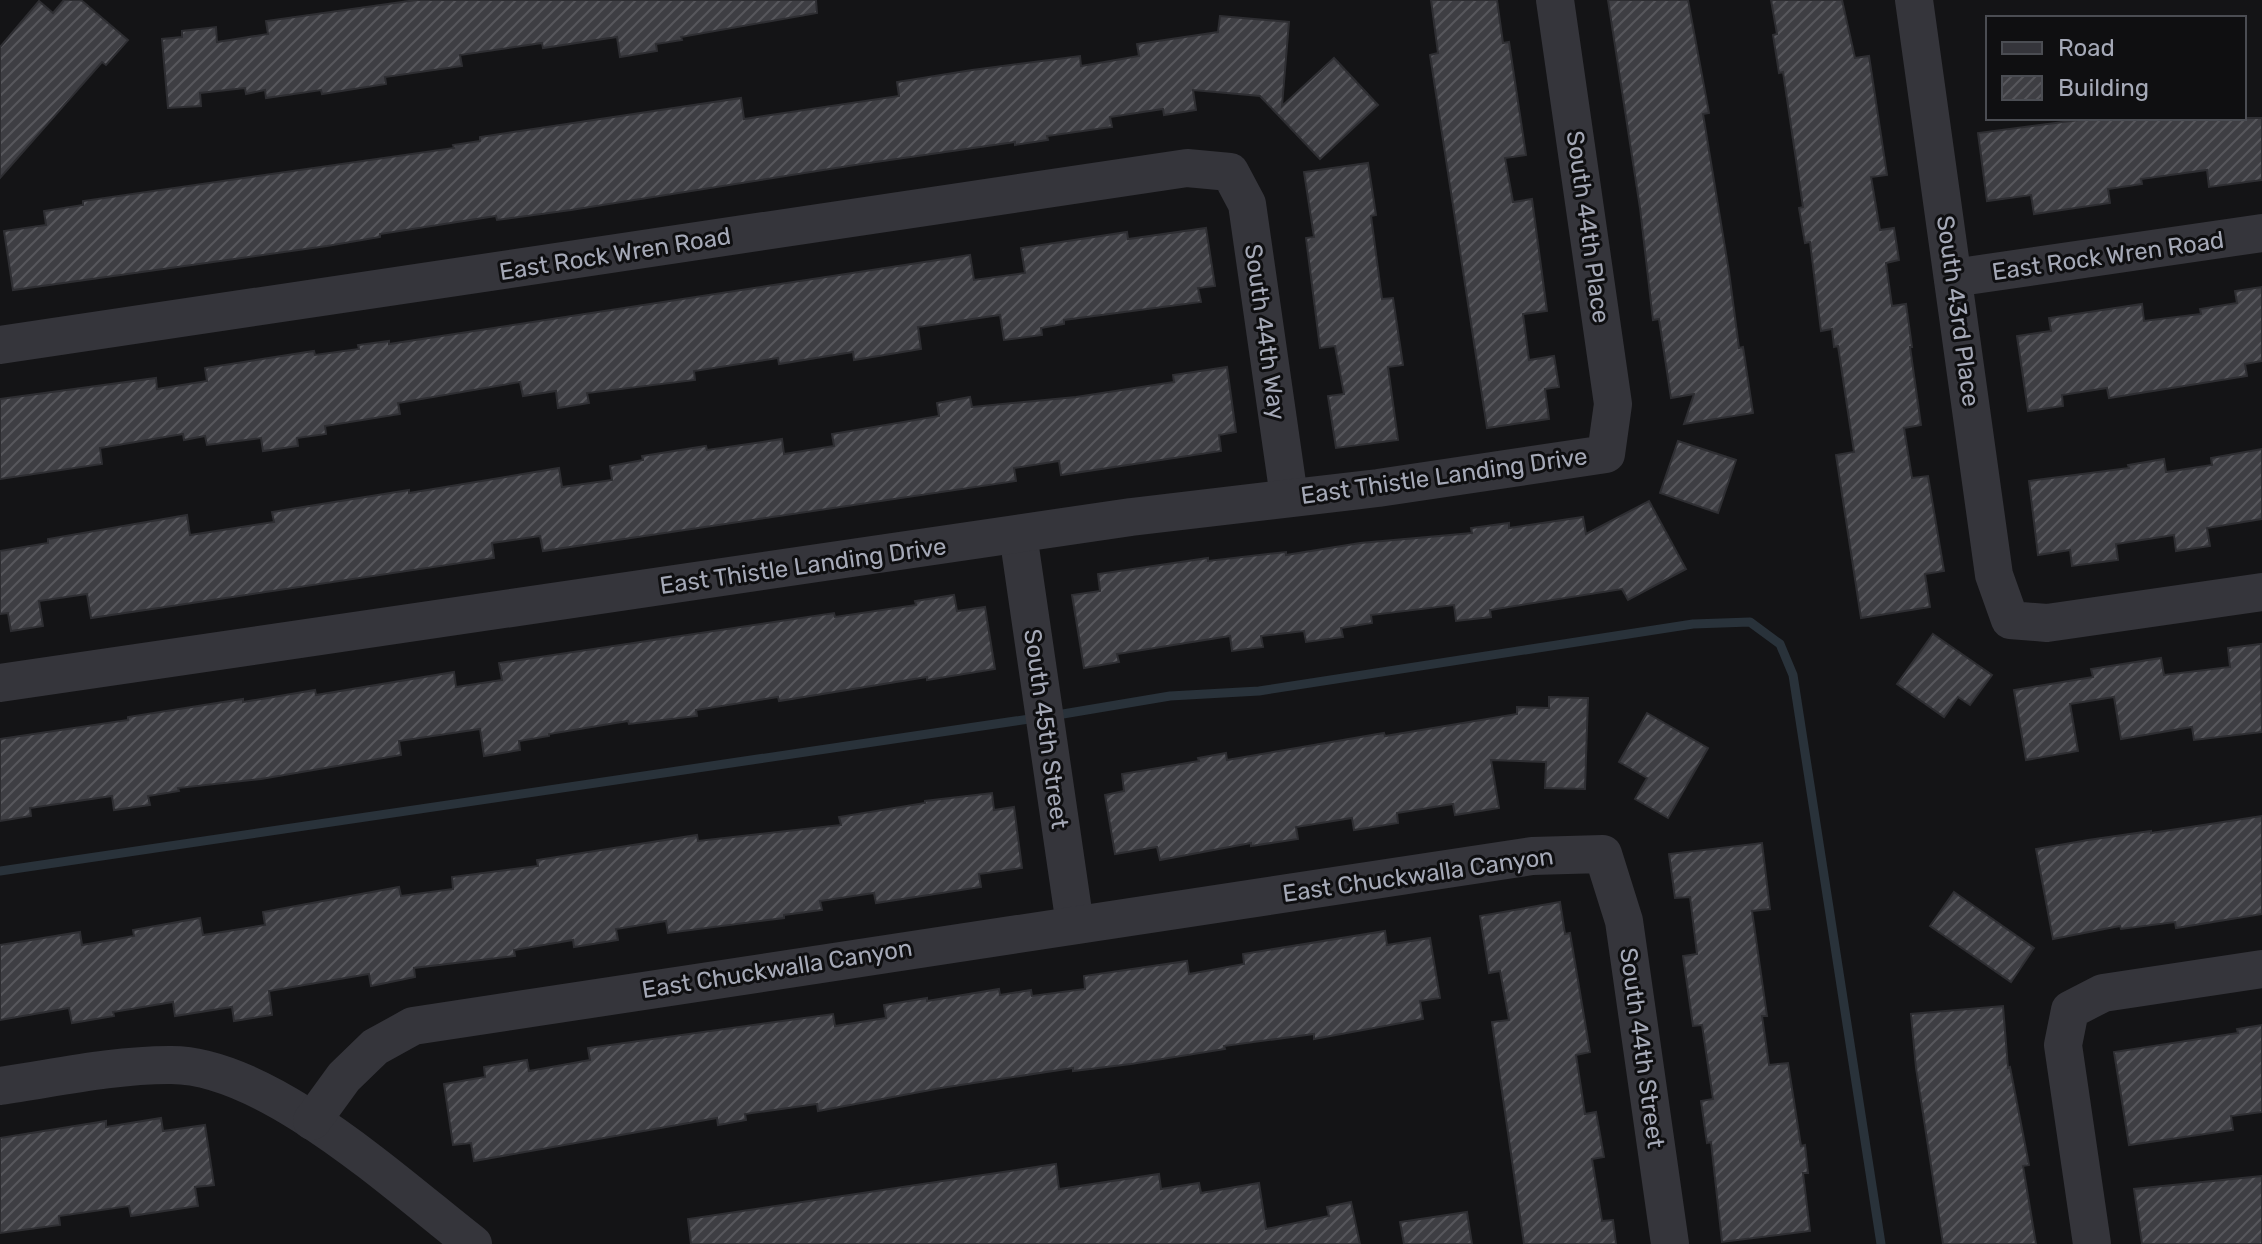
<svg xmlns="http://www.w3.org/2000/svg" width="2262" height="1244" font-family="Rubik,sans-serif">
<defs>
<pattern id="building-hatch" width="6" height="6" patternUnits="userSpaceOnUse" patternTransform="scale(2)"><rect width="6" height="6" fill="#3e3e43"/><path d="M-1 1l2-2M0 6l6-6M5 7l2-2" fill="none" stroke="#57575c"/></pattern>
</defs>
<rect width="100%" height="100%" fill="#141416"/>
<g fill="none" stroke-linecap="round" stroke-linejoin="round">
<g stroke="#29323a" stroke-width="9">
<path d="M1051,716l119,-20 89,-5 434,-67 57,-2 30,22 13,31 88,569"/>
<path d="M0,871l1036,-153"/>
</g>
</g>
<g fill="url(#building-hatch)" stroke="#2e2e32" stroke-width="2">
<path d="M64,0h17l47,40 -22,25 -4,-3 -102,116v-131l39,-46 14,12z"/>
<path d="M416,0h400l1,13 -136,24 1,3 -26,4 1,7 -37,6 -3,-20 -74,11 -1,-5 -82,12 2,11 -77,11 1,7 -64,10 -1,-4 -55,8 -1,-8 -19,4 -1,-6 -45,5 1,13 -33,2 -6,-69 20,-2v-6l34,-4 1,15 51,-8 -2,-13z"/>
<path d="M1431,0h66l6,43 6,-1 17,113 -21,3 8,44 19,-3 15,112 -24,3 6,46 25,-4 5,31 -14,2 4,30 -62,9 -57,-373 8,-2z"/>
<path d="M1608,0h80l21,113 -6,1 26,158 10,76 4,-1 10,66 -69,11 10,-30 -23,4 -12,-79 -6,1 -13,-112z"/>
<path d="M1771,0h71l13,58 14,-2 18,119 -16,2 9,53 14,-2 5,32 -13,3 6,43 14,-2 6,43h-2l11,78 -17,3 8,50 16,-2 16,95 -19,3 5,33 -69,11 -25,-163 18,-3 -16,-106 -4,1 -2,-18 -11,2 -11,-89 -5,1 -6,-35 4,-1 -20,-135 -4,1 -6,-38 4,-1z"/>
<path d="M1220,16l69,6 -7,84 52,-48 44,47 -58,54 -60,-63 -67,-6 3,20 -32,5 -1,-6 -53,8 2,10 -65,9 1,4 -33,5v-3l-160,23 -284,45 -74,10 -1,-4 -116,18v3l-53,9 -314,44 -9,-59 42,-6 -2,-14 39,-6v-4l371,-53 -1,-3 27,-4v-4l261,-39 3,21 155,-23 -2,-14 75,-12 108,-14 1,10 58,-10 -2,-12 81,-12z"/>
<path d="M2094,118h168v62l-53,7 -2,-17 -66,9 1,5 -34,5 2,14 -76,11 -3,-19 -44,6 -9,-68z"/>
<path d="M1368,163l8,52 -5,1 11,83 11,-1 10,67 -15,2 10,73 -62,8 -8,-52 16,-2 -9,-48 -15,2 -14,-110 8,-1 -10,-65z"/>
<path d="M1206,228l9,58 -17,2 3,14 -137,18v4l-23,4 1,7 -38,5 -4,-25 -82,12 3,22 -67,11 -1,-8 -74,12 -1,-6 -84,13 1,9 -108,13 2,10 -31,5 -2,-17 -33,5 -3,-14 -122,21 2,11 -75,12 1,8 -29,4 1,8 -35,5 -2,-13 -54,7 -2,-9 -21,4 -1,-6 -83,14 2,16 -102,15v-80l156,-21 1,11 50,-8 -2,-13 109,-17 1,4 44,-6 -1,-4 31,-4v3l581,-89 4,25 51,-7 -4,-25 106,-16 1,7z"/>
<path d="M2262,287v74l-17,3 2,12 -138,22 -2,-10 -45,7 1,11 -35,5 -11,-75 34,-5 -2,-13 93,-14 2,17 57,-7 -1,-5 37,-6 -2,-12z"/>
<path d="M1227,367l9,65 -17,3 2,16 -160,24 -2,-14 -45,7 2,13 -473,70 -3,-15 -48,7 2,15 -403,60 -4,-24 -48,7 4,25 -32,5 -3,-18 -8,1v-63l48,-8v-4l139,-24 3,20 84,-13 -2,-10 137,-22v3l150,-25 3,19 50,-7 -2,-14 33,-6 -1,-4 64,-10 1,4 75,-11 2,15 50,-8 -2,-12 107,-18 -2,-13 33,-6 2,10 104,-10 98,-15 -1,-7z"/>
<path d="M1678,441l58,19 -18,53 -58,-20z"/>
<path d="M2262,449v70l-55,9 3,18 -34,5 -2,-16 -58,9 2,16 -46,6 -2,-16 -32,5 -9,-74 100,-13 -1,-3 36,-6 2,13 46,-7 -1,-7z"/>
<path d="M1649,501l37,68 -58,31 -6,-11 -132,21 1,7 -35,4 -2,-16 -83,10 1,8 -31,5 2,9 -37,5 -2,-11 -43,5 2,11 -31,4 -2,-15 -113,18 2,8 -35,6 -12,-73 28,-4 -2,-17 110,-16v3l78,-9v3l74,-12 112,-10 -1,-5 38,-5v5l74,-11 3,17z"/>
<path d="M954,595l3,16 28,-4 10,62 -68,11v-3l-148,24 -1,-4 -82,13 1,6 -68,8 -1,-3 -79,13v2l-30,5 1,9 -36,6 -4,-27 -81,12 2,14 -140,24 -83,9 1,3 -31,5 2,9 -36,5 -2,-14 -82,12 1,8 -31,5v-82l128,-19v-3l76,-12 39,-6v3l72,-12 1,5 138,-23 2,15 46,-7 -3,-17 335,-50 1,4 81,-12 -1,-4z"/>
<path d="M1933,634l59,41 -22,30 -12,-8 -14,20 -47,-33z"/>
<path d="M2261,644l1,88 -68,8 -2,-13 -71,12 -7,-42 -44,7 8,47 -52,9 -12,-70 79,-13 -2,-8 70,-11 3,17 66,-8 -2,-19z"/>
<path d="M1549,697l39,1 -3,91 -40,-1 1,-26 -55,-2 8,48 -44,7 -2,-11 -56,9 1,10 -44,7 -2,-12 -56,9 2,12 -47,7v-3l-91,17 -3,-13 -42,7 -10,-59 19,-4 -2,-17 77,-13 -1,-3 28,-5 1,7 157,-27 1,3 132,-22v-7l32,1z"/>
<path d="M1647,713l61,35 -40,70 -33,-19 12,-21 -28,-16z"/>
<path d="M992,793l2,17 20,-3 8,61 -43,6 2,13 -105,16 -2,-10 -54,8 2,9 -38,5v3l-116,15 -2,-12 -50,8 2,11 -44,7 -1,-7 -59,10 1,6 -101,12 1,9 -44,9 -2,-12 -100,17 3,24 -38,6 -2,-14 -57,9 -2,-14 -60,10 1,4 -42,7 -3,-15 -69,12v-75l80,-13 2,13 52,-9 -1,-6 67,-12 3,17 62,-10 -2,-13 136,-25 2,9 52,-7 -1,-12 86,-11 -1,-6 160,-25 1,6 143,-16 -2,-8 86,-14v-2z"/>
<path d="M2262,816v98l-86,14 -1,-6 -54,7 -1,-3 -67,13 -17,-90 52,-9 63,-9v2z"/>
<path d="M1762,843l8,66 -18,2 15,105h-5l7,49 19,-2 13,83 4,-1 3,28h-5l7,58 -88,11 -11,-100 -4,1 -6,-42 12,-2 -11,-74 -9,1 -10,-70 14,-2 -7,-57 -15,1 -6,-44z"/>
<path d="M1954,892l80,56 -23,34 -81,-56z"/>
<path d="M1560,902l5,32 5,-1 20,119 -14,3 9,59 11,-2 8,45 -12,2 10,62 11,-1 3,24h-92l-32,-222 17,-2 -9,-49 -11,2 -9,-57z"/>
<path d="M1385,931l2,14 43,-7 10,60 -20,3 3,18 -109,20v-5l-90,12 1,3 -94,15 -58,7v-3l-132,20 -123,23 -1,-7 -72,10 1,6 -28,5 -1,-7 -243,43 -3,-18 -18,2 -9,-61 41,-7 -1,-10 43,-7 2,11 61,-11 -2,-12 245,-34 2,12 51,-8 -2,-13 43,-7v3l72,-12 1,6 31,-5 1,6 53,-7 -1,-13 103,-15 2,13 55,-10 -1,-10z"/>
<path d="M2003,1006l5,62 2,-1 19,98 -6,1 13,78h-93l-27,-176 -5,-54z"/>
<path d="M2262,1025v87l-31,4 2,14 -104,15 -15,-93 124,-19 -1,-4z"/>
<path d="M161,1118l2,13 42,-6 9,60 -19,2 3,19 -67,10 -2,-10 -70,10 1,9 -60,8v-95l106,-17v6z"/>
<path d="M1056,1164l3,25 100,-15 2,15 38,-6 2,10 58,-10 7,46 63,-13 -2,-9 24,-5 9,42h-669l-3,-25z"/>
<path d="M2262,1176v68h-120l-8,-55z"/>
<path d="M1467,1212l5,32h-68l-4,-22z"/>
</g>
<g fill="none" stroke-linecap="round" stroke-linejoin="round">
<g stroke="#35353b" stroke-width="38">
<path d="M1914,0l80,575 16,45 37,3 215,-31"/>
<path d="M1953,278l309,-45"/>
<path d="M0,345l1187,-177 43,4 17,32 42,293"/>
<path d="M1018,534l57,391"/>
<path d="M0,683l1131,-166 247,-29 228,-34 7,-50 -58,-404"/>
<path d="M0,1086c55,-8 113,-21 169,-21 97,-2 229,121 304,179"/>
<path d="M312,1121l32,-44 31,-30 38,-21 1119,-170 71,-2 21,67 46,323"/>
<path d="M2092,1244l-29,-199 7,-35 33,-17 159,-24"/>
</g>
</g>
<g text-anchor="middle" stroke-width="6" stroke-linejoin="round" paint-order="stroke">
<g font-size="24" fill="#a5a9b7" stroke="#0f0f11">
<text transform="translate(1588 227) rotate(82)" y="8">South 44th Place</text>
<text transform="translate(615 254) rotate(-9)" y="8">East Rock Wren Road</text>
<text transform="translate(2108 256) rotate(-8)" y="8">East Rock Wren Road</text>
<text transform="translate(1958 311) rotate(82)" y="8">South 43rd Place</text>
<text transform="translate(1265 332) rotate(82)" y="8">South 44th Way</text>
<text transform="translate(1444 476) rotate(-8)" y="8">East Thistle Landing Drive</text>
<text transform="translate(803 566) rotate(-8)" y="8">East Thistle Landing Drive</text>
<text transform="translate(1046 729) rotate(82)" y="8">South 45th Street</text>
<text transform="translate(1418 875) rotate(-8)" y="8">East Chuckwalla Canyon</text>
<text transform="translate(777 969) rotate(-9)" y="8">East Chuckwalla Canyon</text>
<text transform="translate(1642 1048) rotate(82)" y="8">South 44th Street</text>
</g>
</g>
<rect x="1986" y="16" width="260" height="104" fill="#0f0f11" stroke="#4b4d53" stroke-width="2"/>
<rect x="2002" y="42" width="40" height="12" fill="#35353b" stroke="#4b4d53" stroke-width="2"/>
<text x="2058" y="56" font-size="24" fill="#a5a9b7">Road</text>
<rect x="2002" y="76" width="40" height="24" fill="url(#building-hatch)" stroke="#4b4d53" stroke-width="2"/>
<text x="2058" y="96" font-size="24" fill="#a5a9b7">Building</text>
</svg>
